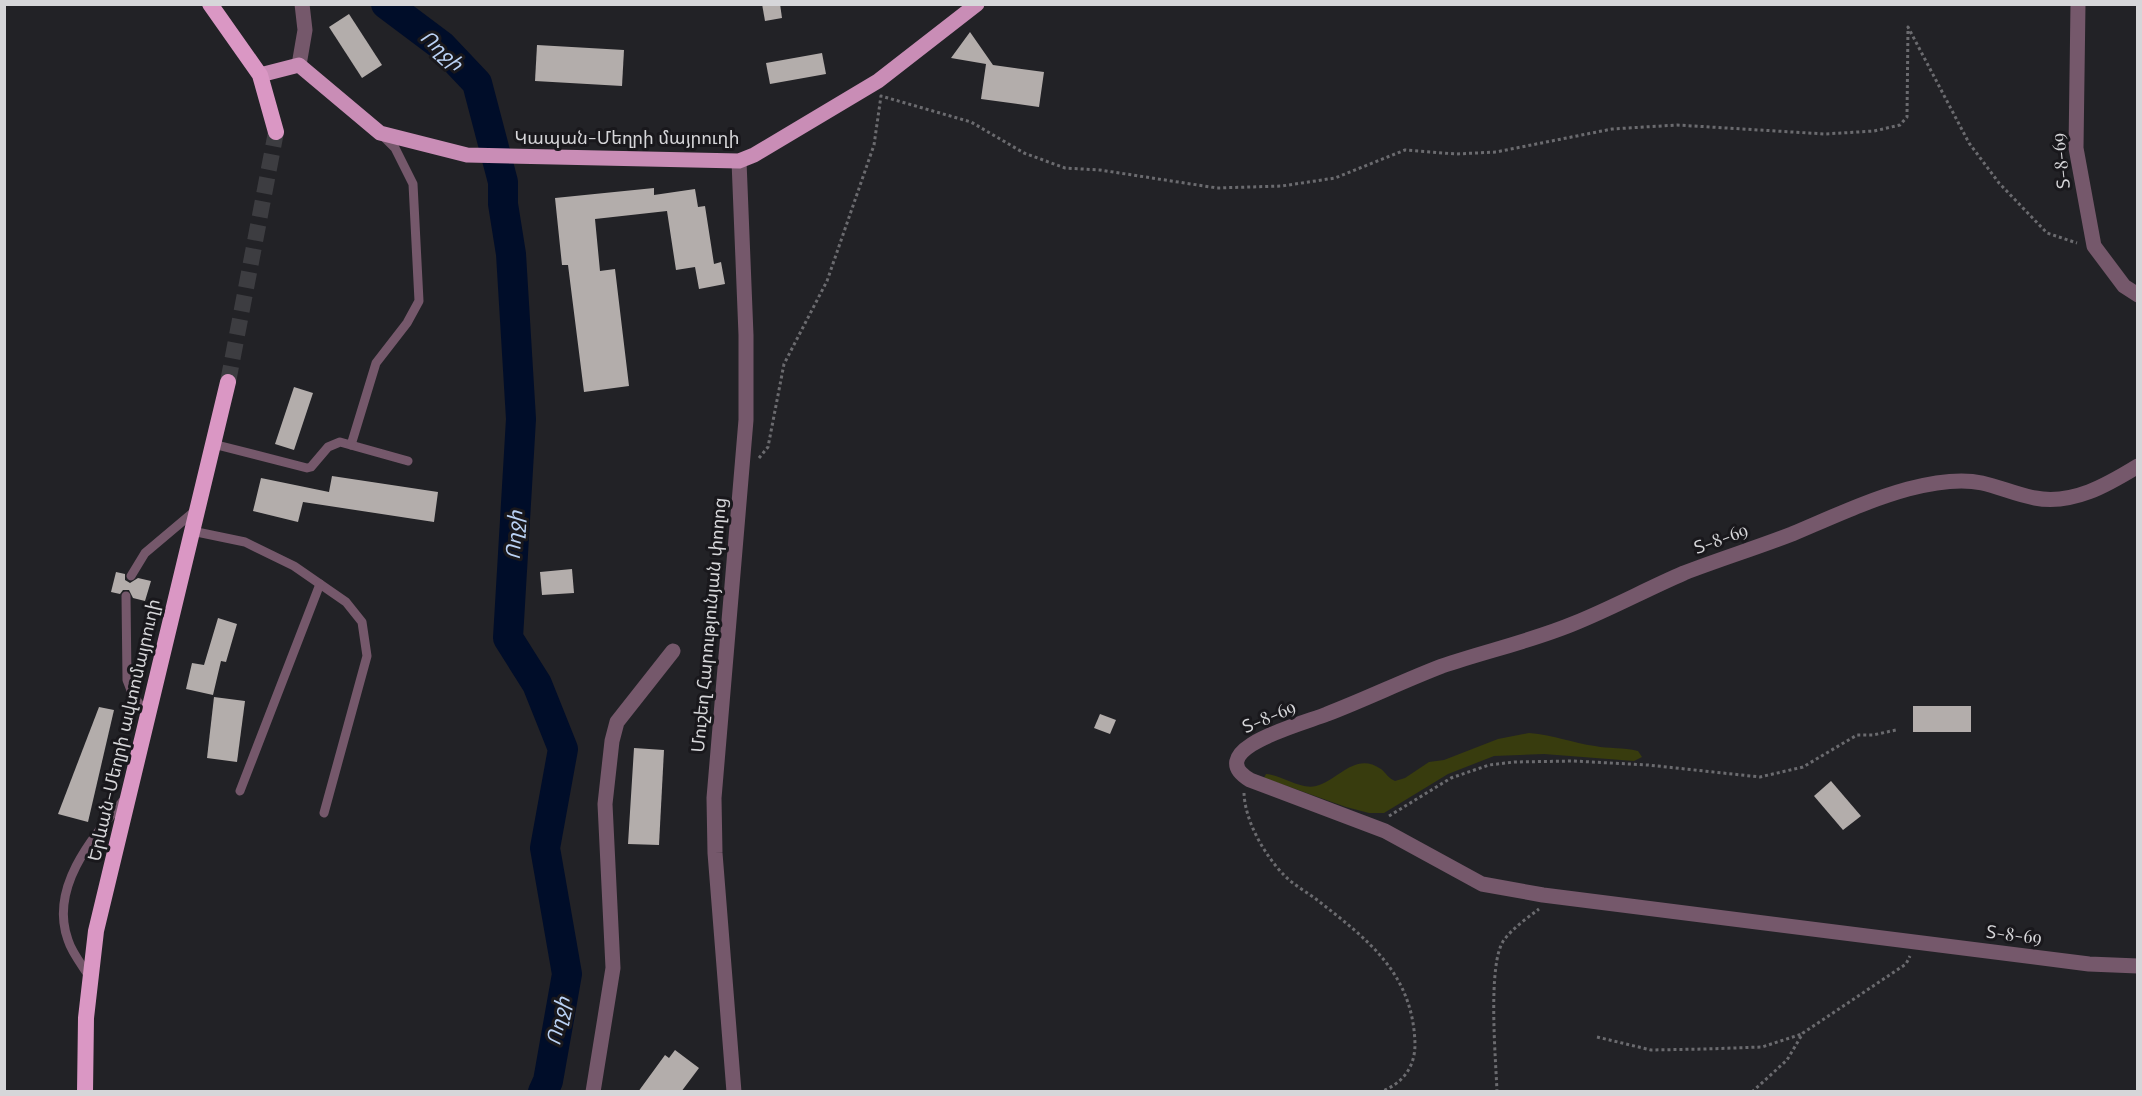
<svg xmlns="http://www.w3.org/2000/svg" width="2142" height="1096" font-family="'Playfair Display','Noto Sans Armenian',serif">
<rect width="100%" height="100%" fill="#222226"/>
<path fill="#383c0e" d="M1529,733c26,2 43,10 66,13 14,3 28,1 43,5l4,6 -8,4 -90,-7 -50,2 -46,18 -64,39h-15l-23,-6 -82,-29 2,-4c16,1 34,16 50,12 23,-6 39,-35 65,-17 5,4 7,9 14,12l10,-3 24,-16 15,-2 54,-21z"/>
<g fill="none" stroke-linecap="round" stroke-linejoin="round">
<path stroke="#000d29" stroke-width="30" d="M386,4l56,42 35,37 26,99v22l8,50 10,165 -13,219 29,46 26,65 -18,99 22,126 -19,107 -5,11"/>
</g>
<g fill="#b3adab">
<path d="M762,4h18l2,14 -17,3z"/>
<path d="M349,14l33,51 -20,13 -33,-51z"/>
<path d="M970,32l23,33 51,7 -5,35 -58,-8 5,-35 -35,-6z"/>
<path d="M537,45l87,5 -2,36 -87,-5z"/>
<path d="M822,53l4,21 -56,10 -4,-21z"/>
<path d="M654,188v7l41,-6 3,18 7,-1 9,58 7,-2 4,22 -26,5 -4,-22 -19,3 -9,-59 -72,8 5,52 15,-2 14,117 -45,6 -16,-127h-6l-7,-67z"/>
<path d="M294,387l19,6 -19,57 -19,-6z"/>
<path d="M332,476l106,16 -4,30 -131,-20 -5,20 -45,-11 8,-33 68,14z"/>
<path d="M572,569l2,24 -32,2 -2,-23z"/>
<path d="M116,572l9,2v6l5,3 8,-5 13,3 -6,20 -12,-3 -4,-8h-6l-3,4 -9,-2z"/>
<path d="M218,618l19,6 -11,38 -5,-1 -8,34 -27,-6 6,-26 12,2z"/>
<path d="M214,697l31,4 -8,61 -30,-4z"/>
<rect x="1913" y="706" width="58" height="26"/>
<path d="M99,707l15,3 -26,112 -30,-8z"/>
<path d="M1100,714l16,6 -6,14 -16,-6z"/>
<path d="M634,748l30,2 -5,95 -31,-1z"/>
<path d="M1831,781l30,35 -18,14 -29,-34z"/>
<path d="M675,1050l24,18 -18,24h-43l27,-37 4,3z"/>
</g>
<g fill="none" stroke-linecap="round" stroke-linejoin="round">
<path stroke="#3d3d41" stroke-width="16" stroke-dasharray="16 8" stroke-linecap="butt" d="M228,382l48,-250"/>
<g stroke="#6b6b6f" stroke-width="3" stroke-dasharray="3 3" stroke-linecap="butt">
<path d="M759,458l9,-11 16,-83 43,-83 47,-136 7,-49 90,26 53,31 41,15 35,2 117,18 65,-2 53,-8 70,-28 51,4 40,-2 116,-23 65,-4 148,9 49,-3 26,-6 7,-8 1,-90 61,116 30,40 48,50 30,10"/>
<path d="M1244,793c1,28 20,61 39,81 9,10 22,17 33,25 52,41 97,74 99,145 0,24 -13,40 -35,48"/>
<path d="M1389,816l62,-38 38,-13 25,-3 59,-1 75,4 112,12 43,-10 54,-32h16l23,-5"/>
<path d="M1597,1037l54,13 54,-1 57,-2 40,-13"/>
<path d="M1497,1092c-1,-31 -10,-129 7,-152 9,-12 23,-22 35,-31"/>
<path d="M1752,1092l35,-32 16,-27 103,-69 4,-8"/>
</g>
<g stroke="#75586b" stroke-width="9">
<path d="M213,444l94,24 4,-1 17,-20 12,-5 68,19"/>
<path d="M351,445l25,-82 31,-40 12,-22 -6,-117 -18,-36 -13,-13"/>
<path d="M192,531l53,11 49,24 52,36 16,20 5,34 -43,157"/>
<path d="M131,576l14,-23 51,-43"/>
<path d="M126,596l1,84 5,13 16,24"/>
<path d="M240,791l80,-207"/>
<path d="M89,976c-7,-11 -17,-23 -21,-36 -19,-52 24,-102 55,-139"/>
</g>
<g stroke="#75586b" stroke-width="15">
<path d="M299,65l6,-35 -3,-26"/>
<path d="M593,1092l20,-124 -8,-164 7,-63 5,-19 56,-71"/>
<path d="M734,1092l-19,-239 -1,-55 32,-378v-85l-7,-174"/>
</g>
<g stroke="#75586b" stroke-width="15">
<path d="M2078,4l-2,144 18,98 30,40 14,9"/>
<path d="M2138,466c-31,19 -65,39 -103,32 -18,-3 -35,-11 -53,-15 -23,-5 -51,0 -74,6 -40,11 -78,29 -116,45 -36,14 -72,25 -108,39 -37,16 -72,35 -109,50 -43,18 -89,28 -133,43 -39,15 -76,33 -115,48 -18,8 -128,35 -77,66l135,51 97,53 61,11 546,69 49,2"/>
</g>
<path stroke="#c98db6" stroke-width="15" d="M260,75l39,-10 81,68 87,22 272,6 15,-6 124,-74 99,-77"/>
<g stroke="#da97c4" stroke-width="16">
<path d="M210,4l50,71 16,57"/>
<path d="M85,1092l1,-74 10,-87 132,-549"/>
</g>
</g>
<g text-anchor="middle" stroke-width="6" stroke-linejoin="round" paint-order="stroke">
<g font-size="18" fill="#d6d6d9" stroke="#19181c">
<text x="627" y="144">Կապան-Մեղրի մայրուղի</text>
<text transform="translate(2061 161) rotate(-96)" y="6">Տ-8-69</text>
<text transform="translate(1721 539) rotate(-20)" y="6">Տ-8-69</text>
<text transform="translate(709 625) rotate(-85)" y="6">Մուշեղ Հարությունյան փողոց</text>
<text transform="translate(1269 717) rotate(-23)" y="6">Տ-8-69</text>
<text transform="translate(124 730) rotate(-77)" y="6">Երևան-Մեղրի ավտոմայրուղի</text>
<text transform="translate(2014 935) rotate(7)" y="6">Տ-8-69</text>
</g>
<g font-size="20" font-style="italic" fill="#bad2f5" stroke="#19181c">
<text transform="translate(442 50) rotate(42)" y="7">Ողջի</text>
<text transform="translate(514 535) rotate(-87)" y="7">Ողջի</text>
<text transform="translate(558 1021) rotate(-78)" y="7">Ողջի</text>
</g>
</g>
<rect width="2142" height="1096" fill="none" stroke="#d6d6d9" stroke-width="12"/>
</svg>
